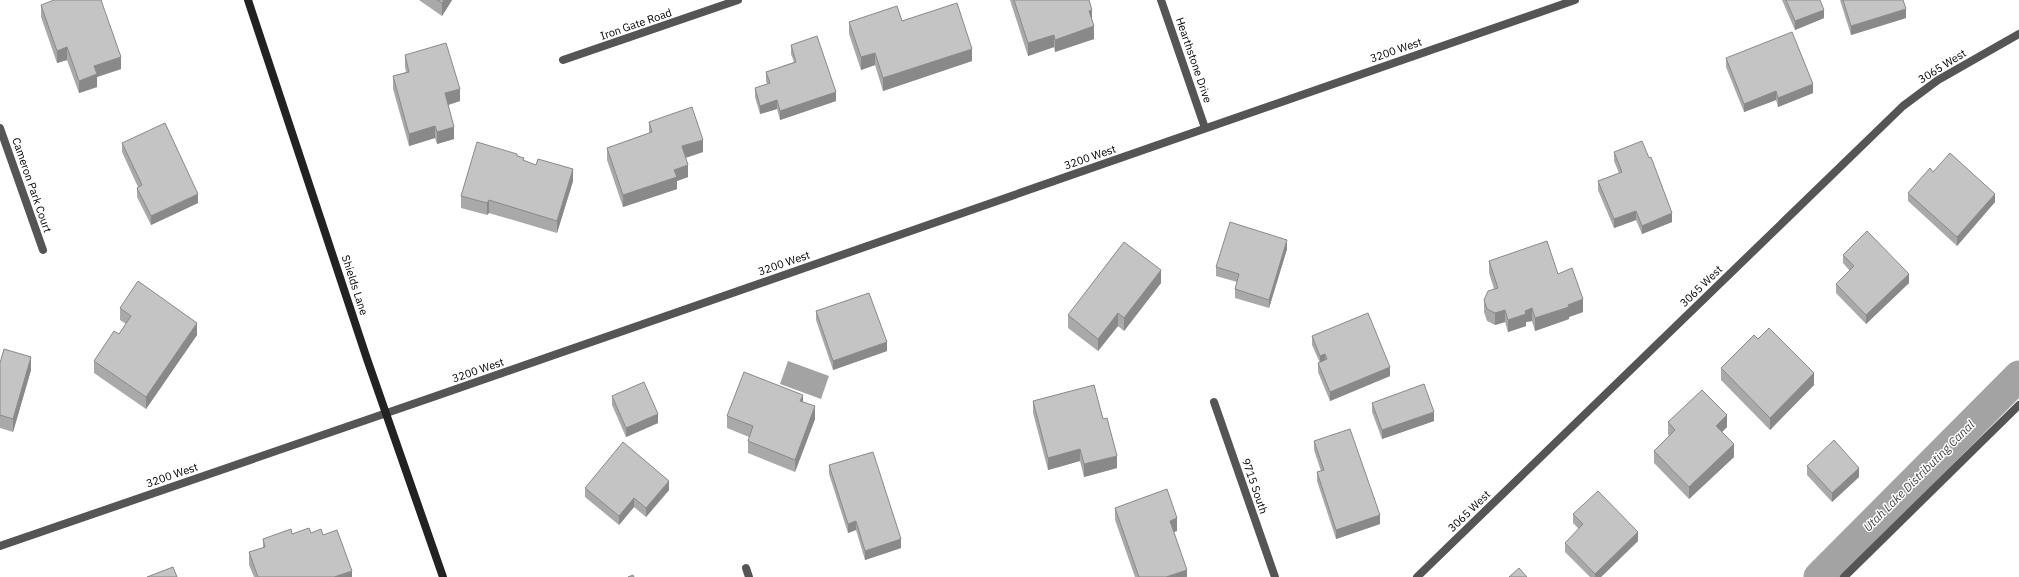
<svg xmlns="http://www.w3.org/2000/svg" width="2019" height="577" font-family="'IBM Plex Sans',sans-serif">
<rect width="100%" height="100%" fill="#fff"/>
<path fill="#a3a3a3" d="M788,361l41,15 -8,23 -41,-15z"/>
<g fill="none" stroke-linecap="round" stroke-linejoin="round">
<path stroke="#a3a3a3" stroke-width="31" d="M1819,577l200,-201"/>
<path stroke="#555" stroke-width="8" d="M1844,577l175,-172"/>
<g stroke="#555" stroke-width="8">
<path d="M1161,0l44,128"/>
<path d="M563,60l175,-60"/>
<path d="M0,128l43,122"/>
<path d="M1214,402l61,175"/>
<path d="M746,568l3,9"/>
<path d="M1417,577l486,-471 35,-26 81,-46"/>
</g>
<path stroke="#555" stroke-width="8" d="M0,546l436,-150 1139,-396"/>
<path stroke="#222" stroke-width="8" d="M248,0l119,359 76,218"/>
</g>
<g fill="#a9a9a9">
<path d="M419,0h33l-10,16z"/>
<path d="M1010,0h79l3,21 2,18 -39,13 -1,-5 -26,9z"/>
<path d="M1782,0h38l4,18 -29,12z"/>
<path d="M1840,0h63l3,18 -55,17z"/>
<path d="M41,5l80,64 -24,8v10l-18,6 -12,-33 -10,3 -16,-46z"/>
<path d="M902,21l70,40 -89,30 -8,-26 -14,5 -12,-36v-12z"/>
<path d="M791,45l45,56 -56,19 -3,-11 -17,5 -5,-17v-9l12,-4 -1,-3v-9l28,-10 -3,-8z"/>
<path d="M405,55l55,46 -12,4 6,34 -17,5 -2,-6 -26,8 -16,-57v-13l13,-4 -1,-5z"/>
<path d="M1726,58l87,35 -35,14 -2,-7 -32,12 -18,-45z"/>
<path d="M649,122l54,30 -18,6 3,19 -11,4v8l-54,18 -16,-47v-12l42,-15z"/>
<path d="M122,143l76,60 -47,22 -14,-28v-9l1,-1 -16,-35z"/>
<path d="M1614,152l58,70 -30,12 -6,-14 -22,8 -16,-38v-9l21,-8 -5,-12z"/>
<path d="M517,156l7,5 49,20 -16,52 -68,-20 -2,2 -26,-7v-12z"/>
<path d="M1933,172l62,30 -38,44 -49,-45v-8z"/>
<path d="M1287,249l-18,59 -34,-10v-9l2,-7 -21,-6v-9z"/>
<path d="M1843,255l66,28 -43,41 -30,-31v-9l14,-13 -7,-8z"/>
<path d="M1489,261l69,13 25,38 -14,5v2l-34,12 -3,-10 -6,1v4l-18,6 -3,-10 -10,3 -8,-4 -3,-9v-12l10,-11 -5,-16z"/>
<path d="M1161,283l-37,48 -6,-5 -20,25 -30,-23v-13z"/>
<path d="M120,308l77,27 -51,74 -52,-36v-12l25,-27 7,-10 -6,-4z"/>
<path d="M816,311l71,40 -54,19 -17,-50z"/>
<path d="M1312,336l78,40 -60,25 -12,-29v-9h2l-8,-18z"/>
<path d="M1758,339l56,46 -44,45 -49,-50v-12z"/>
<path d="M0,363l31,7 -18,62 -13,-4z"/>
<path d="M612,396l46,27 -32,14 -14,-32z"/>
<path d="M1033,401l84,67 -33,9 -4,-16 -32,9 -15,-57z"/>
<path d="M803,402l12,17 -20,53 -47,-19v-12l1,-4 -22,-9v-12z"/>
<path d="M1372,403l62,18 -52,18 -10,-27z"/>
<path d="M1668,422l59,5 -5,5 12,25 -45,42 -35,-36v-12l15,-15 -1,-2z"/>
<path d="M1314,441l66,83 -44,15 -19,-58v-9l4,-1 -7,-21z"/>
<path d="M829,465l72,83 -36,12 -9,-30 -8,3 -19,-59z"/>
<path d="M1807,466l52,11 -27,25 -25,-27z"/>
<path d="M585,488l84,2 -23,27 -12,-10 -15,18 -34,-28z"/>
<path d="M1115,508l62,23 -3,1 13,45h-52l-20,-57z"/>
<path d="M1573,514l65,27 -37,36h-11l-25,-25v-9l14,-14 -6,-6z"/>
<path d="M311,533l12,2 29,42h-98l-5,-12v-13l14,-4v-9l29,-5z"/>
</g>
<g fill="#898989">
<path d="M444,0h8l-10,16v-13z"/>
<path d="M1906,9v9l-55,17v-9z"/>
<path d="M1092,10v12l-3,-11z"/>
<path d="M1824,10v8l-29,12v-9z"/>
<path d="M1094,26v13l-39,13v-12z"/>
<path d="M1054,35v12l-26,9v-13z"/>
<path d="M67,47v13l-10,3v-12z"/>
<path d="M972,49v12l-89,30v-13z"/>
<path d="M875,53v12l-14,5v-13z"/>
<path d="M121,57v12l-24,8v10l-18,6v-12l15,-15z"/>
<path d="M1813,84v9l-35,14v-9z"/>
<path d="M460,89v12l-15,5v-13z"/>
<path d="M1776,91v9l-32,12v-8z"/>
<path d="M836,92v9l-56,19v-9z"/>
<path d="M777,100v9l-17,5v-8z"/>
<path d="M435,126v12l-26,8v-12z"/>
<path d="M454,127v12l-17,5v-12z"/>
<path d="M703,140v12l-21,7v-13z"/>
<path d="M688,165v12l-11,4v8l-54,18v-12l51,-25z"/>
<path d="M573,169v12l-16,52v-12z"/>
<path d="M198,194v9l-47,22v-9z"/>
<path d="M1995,194v8l-38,44v-9z"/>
<path d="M489,200v13l-2,2v-12z"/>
<path d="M1636,211v9l-22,8v-9z"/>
<path d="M1672,213v9l-30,12v-8z"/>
<path d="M1287,240v9l-18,59v-8z"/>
<path d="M1161,270v13l-37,48v-13z"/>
<path d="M1909,274v9l-43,41v-9z"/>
<path d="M1583,299v13l-14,5v2l-34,12v-13l33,-13z"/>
<path d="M1532,308v13l-6,1v4l-18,6v-12l17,-9z"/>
<path d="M1505,310v12l-10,3v-12z"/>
<path d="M1118,313v13l-20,25v-12z"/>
<path d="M197,323v12l-51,74v-12z"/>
<path d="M887,342v9l-54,19v-9z"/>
<path d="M1325,354v9l-5,2v-9z"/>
<path d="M31,357v13l-18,62v-13z"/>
<path d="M1390,367v9l-60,25v-9z"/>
<path d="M1814,373v12l-44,45v-12z"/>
<path d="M803,395v12l-3,-6z"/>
<path d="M815,406v13l-20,53v-12z"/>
<path d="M1434,412v9l-52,18v-9z"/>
<path d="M658,414v9l-32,14v-9z"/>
<path d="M1727,415v12l-11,11v-12z"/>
<path d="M1734,444v13l-45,42v-12z"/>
<path d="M1080,449v12l-32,9v-12z"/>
<path d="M1117,456v12l-33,9v-13z"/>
<path d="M1859,468v9l-27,25v-9z"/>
<path d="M669,481v9l-23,27v-9z"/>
<path d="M634,498v9l-15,18v-9z"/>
<path d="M1380,515v9l-44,15v-9z"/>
<path d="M1177,518v13l-7,2v-12z"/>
<path d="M856,521v9l-8,3v-9z"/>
<path d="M1638,532v9l-37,36h-6v-3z"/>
<path d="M901,539v9l-36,12v-9z"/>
<path d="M1187,570v7h-21z"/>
<path d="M352,571v6h-18z"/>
</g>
<g fill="#c4c4c4" stroke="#898989">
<path d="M54,0h47l20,57 -27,9 3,8 -18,7 -12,-34 -10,4 -16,-46z"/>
<path d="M437,0h7l-2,3z"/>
<path d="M1014,0h75l3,10 -3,1 5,15 -39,14 -1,-5 -26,8z"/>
<path d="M1786,0h34l4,10 -29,11z"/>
<path d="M1843,0h60l3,9 -55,17z"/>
<path d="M957,3l15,46 -89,29 -8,-25 -14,4 -12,-35 48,-16 5,15z"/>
<path d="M1792,32l21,52 -35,14 -2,-7 -32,13 -18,-46z"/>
<path d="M817,36l19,56 -56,19 -3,-11 -17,6 -5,-18 15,-5 -4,-11 30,-10 -5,-17z"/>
<path d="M446,43l14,46 -15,4 9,34 -17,5 -2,-6 -26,8 -16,-58 16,-4 -4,-17z"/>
<path d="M692,107l11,33 -21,6 6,19 -14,5 3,7 -54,18 -16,-47 45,-16 -3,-10z"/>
<path d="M165,123l33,71 -47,22 -14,-28 5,-3 -20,-42z"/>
<path d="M1642,141l7,17 2,-1 21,56 -30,13 -6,-15 -22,8 -16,-38 24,-9 -8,-20z"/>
<path d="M477,142l40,12v2l7,2 -1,2 13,5 2,-6 35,10 -16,52 -68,-21 -2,3 -26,-7z"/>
<path d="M1950,153l45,41 -38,43 -49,-44 22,-25 3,4z"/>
<path d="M1230,222l57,18 -18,60 -34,-11 4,-15 -23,-7z"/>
<path d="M1867,231l42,43 -43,41 -30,-31 18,-18 -11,-11z"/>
<path d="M1547,241l11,33 14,-6 11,31 -15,6 1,2 -34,11 -3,-10 -7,3 1,3 -18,6 -3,-10 -10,3 -8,-4 -3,-9 4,-9 10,-3 -9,-27z"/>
<path d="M1124,242l37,28 -37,48 -6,-5 -20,26 -30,-24z"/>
<path d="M138,281l59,42 -51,74 -52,-36 20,-30 5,3 12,-18 -11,-8z"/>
<path d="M869,293l18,49 -54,19 -17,-50z"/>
<path d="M1368,313l22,54 -60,25 -12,-29 9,-4 -2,-5 -5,2 -8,-20z"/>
<path d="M1769,328l45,45 -44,45 -49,-50 33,-33 4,4z"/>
<path d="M4,349l27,8 -18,62 -13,-4v-52z"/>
<path d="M744,372l59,23 -3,6 15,5 -20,54 -47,-19 5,-15 -26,-10z"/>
<path d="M644,382l14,32 -32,14 -14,-32z"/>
<path d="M1424,384l10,28 -52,18 -10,-27z"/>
<path d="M1094,385l9,34 4,-1 10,38 -33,8 -4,-15 -32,9 -15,-57z"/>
<path d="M1702,390l25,25 -11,11 18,18 -45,43 -35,-36 21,-21 -7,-8z"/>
<path d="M1350,429l30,86 -44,15 -19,-58 7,-2 -10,-29z"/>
<path d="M1834,440l25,28 -27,25 -25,-27z"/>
<path d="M623,442l46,39 -23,27 -12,-10 -15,18 -34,-28z"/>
<path d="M873,452l28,87 -36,12 -9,-30 -8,3 -19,-59z"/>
<path d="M1167,489l10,29 -7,3 17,49 -21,7h-27l-24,-69z"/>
<path d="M1598,491l40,41 -43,42 -30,-31 18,-19 -10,-10z"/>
<path d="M309,528l2,5 10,-4 2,6 14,-5 15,41 -18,6h-76l-9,-25 16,-5 -2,-8 28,-10 1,5z"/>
<path d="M173,567l4,10h-30z"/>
<path d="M1519,568l8,9h-18z"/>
<path d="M633,575l1,2h-6z"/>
</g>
<g text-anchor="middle" stroke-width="3" stroke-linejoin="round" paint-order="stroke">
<g font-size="11" fill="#000" stroke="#fff">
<text transform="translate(636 24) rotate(-19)" y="4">Iron Gate Road</text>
<text transform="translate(1396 50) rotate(-19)" y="4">3200 West</text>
<text transform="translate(1194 60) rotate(71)" y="4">Hearthstone Drive</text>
<text transform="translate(1942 66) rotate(-32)" y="4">3065 West</text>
<text transform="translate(1090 157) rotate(-19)" y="4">3200 West</text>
<text transform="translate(32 185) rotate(71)" y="4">Cameron Park Court</text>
<text transform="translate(784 263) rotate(-19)" y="4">3200 West</text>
<text transform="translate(355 285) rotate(72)" y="4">Shields Lane</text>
<text transform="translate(1701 286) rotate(-44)" y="4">3065 West</text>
<text transform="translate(478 370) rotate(-19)" y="4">3200 West</text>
<text transform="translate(172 475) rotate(-19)" y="4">3200 West</text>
<text transform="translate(1255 486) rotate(71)" y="4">9715 South</text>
<text transform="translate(1469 511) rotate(-44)" y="4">3065 West</text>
</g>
<g font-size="12" font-style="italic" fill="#444" stroke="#fff">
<text transform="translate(1919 476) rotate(-45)" y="4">Utah Lake Distributing Canal</text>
</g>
</g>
</svg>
